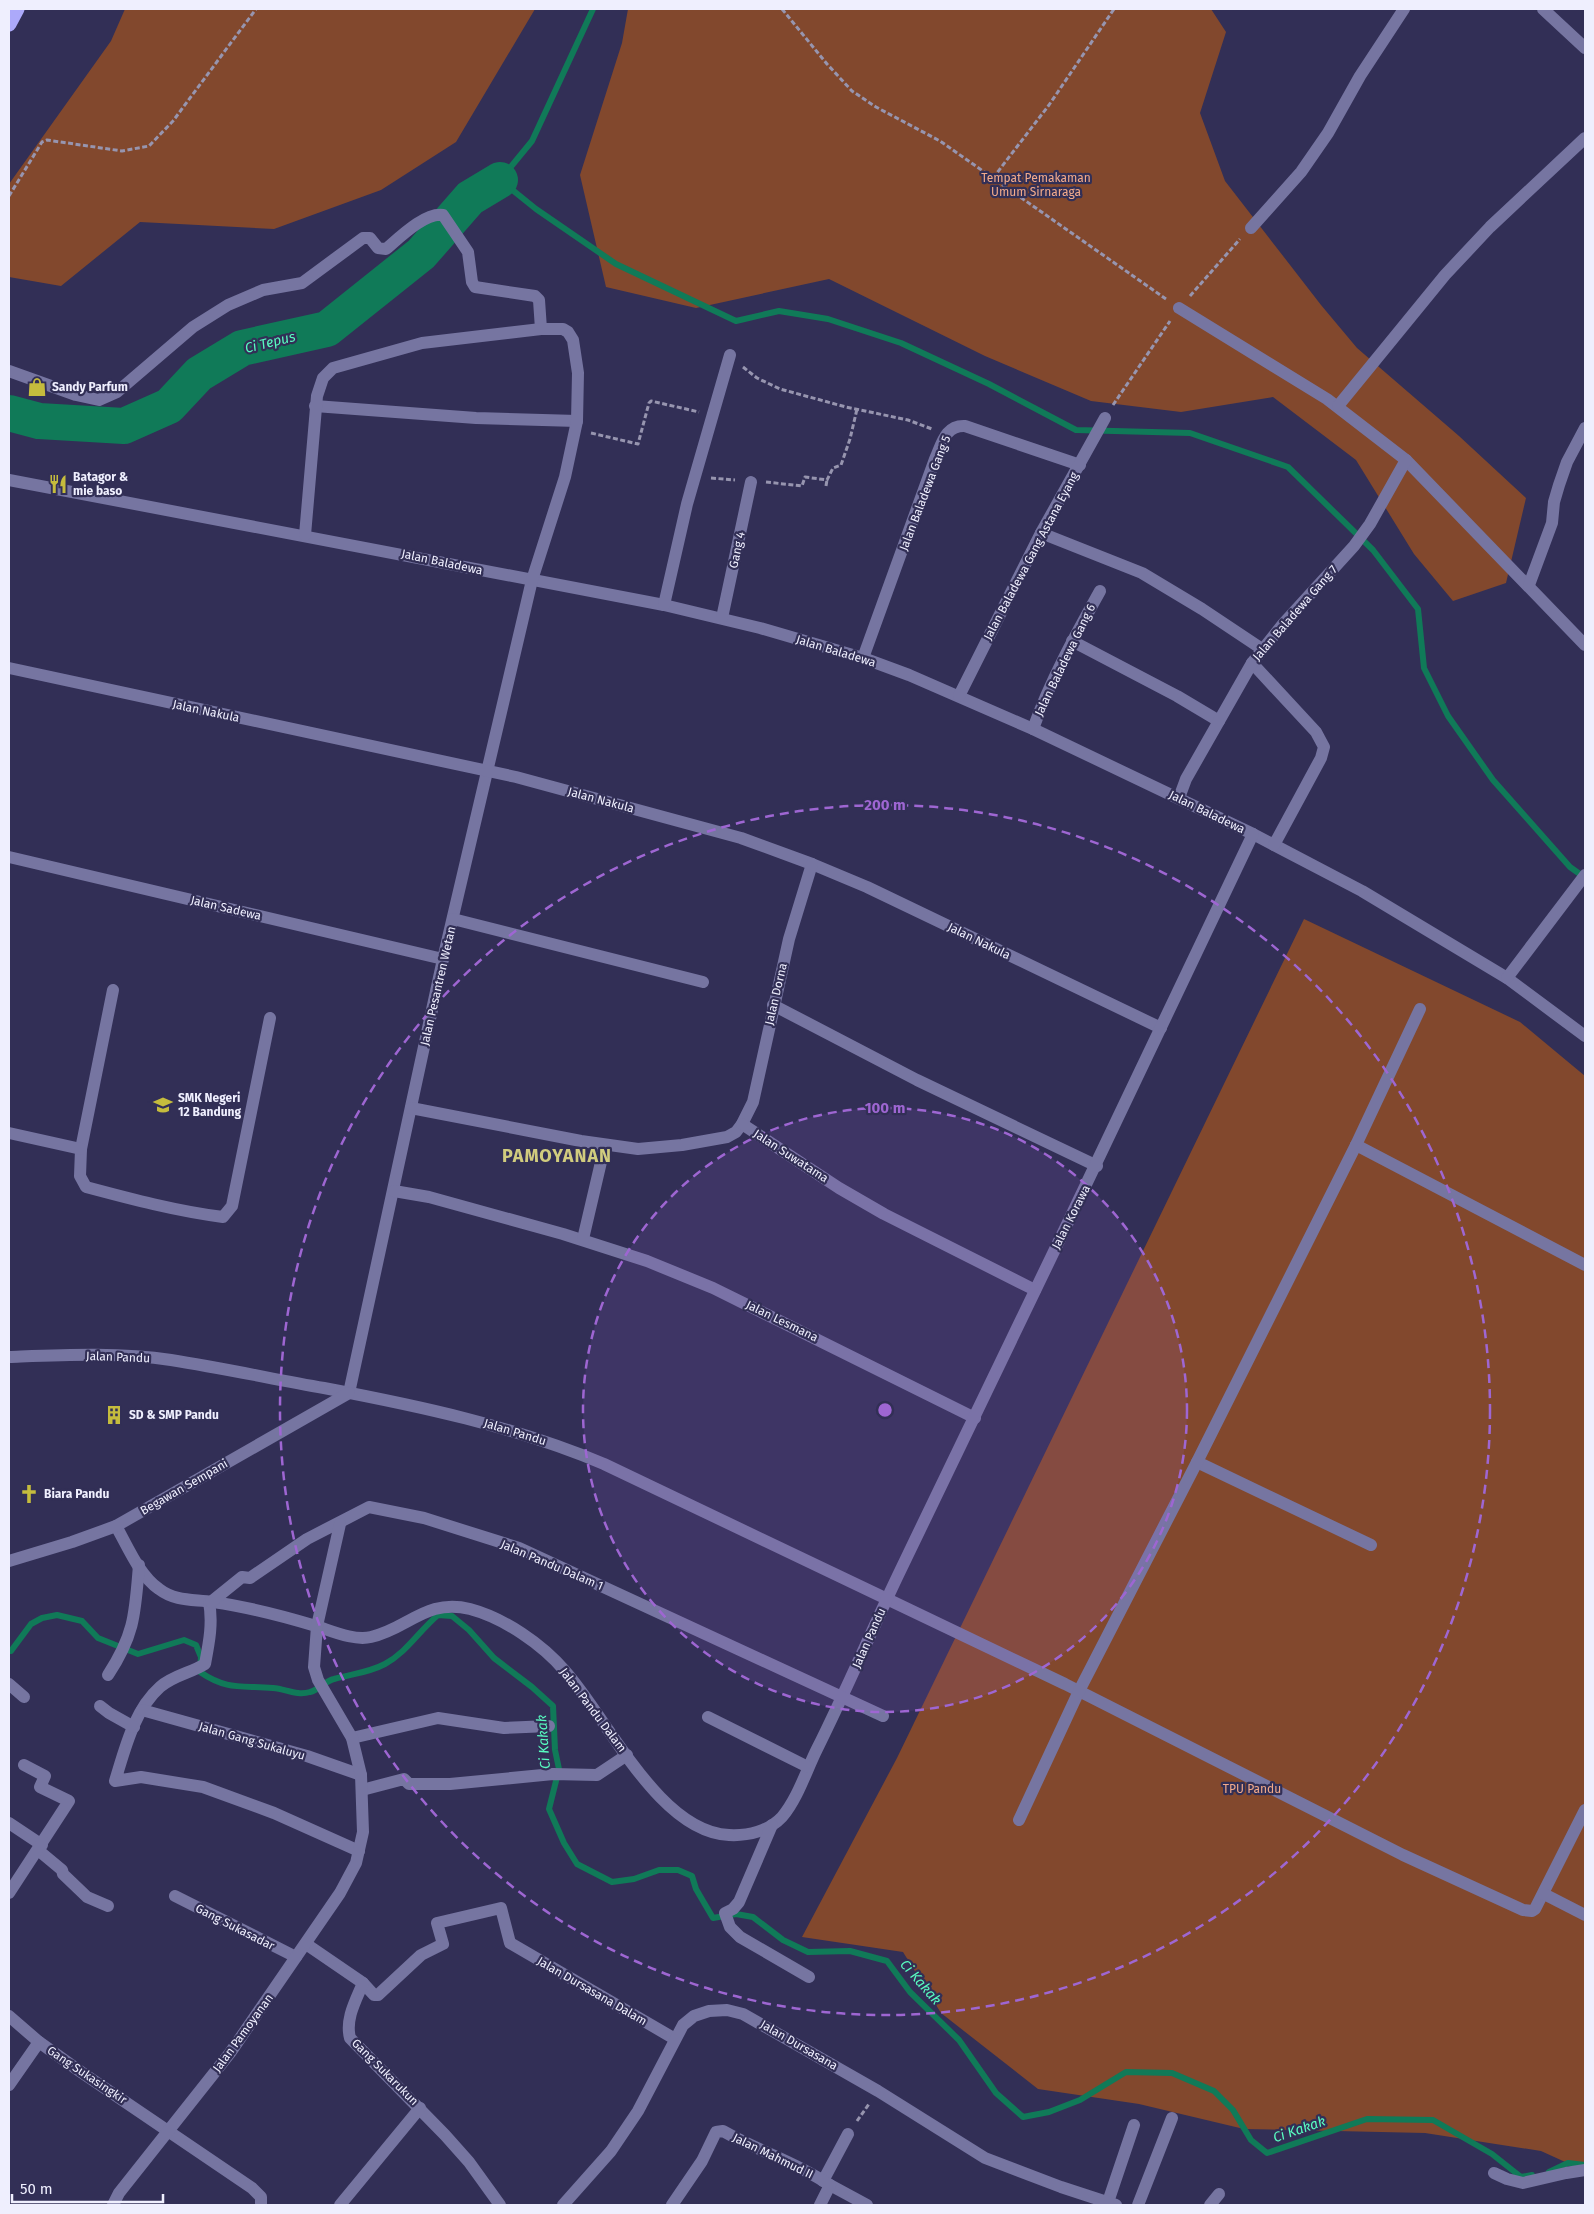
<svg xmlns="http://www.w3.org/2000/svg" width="1594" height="2214" font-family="'Fira Sans',sans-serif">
<rect width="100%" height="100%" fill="#322f56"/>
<g fill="#82482d">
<path d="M125,9h410l-79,133 -75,48 -107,39 -134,-7 -79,64 -52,-9v-93l102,-143z"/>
<path d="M628,9h583l15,23 -26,81 25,68 96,124 36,43 102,88 67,62 -20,85 -53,18 -39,-47 -58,-94 -83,-63 -92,15 -90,-11 -106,-45 -156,-77 -133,29 -90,-21 -26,-112 42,-132z"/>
<path d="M1304,919l216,103 65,54v1095l-44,-20 -116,-18 -181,-4 -105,-25 -101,-15 -97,-76 -38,-61 -101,-15 95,-179z"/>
</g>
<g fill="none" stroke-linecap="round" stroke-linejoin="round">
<g stroke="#107a58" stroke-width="6">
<path d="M593,9l-61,132 -32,39 36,29 80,55 120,57 43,-10 49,8 73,24 88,41 87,46 114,3 98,34 85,83 45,59 6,59 24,48 45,64 77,87 14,10"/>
<path d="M9,1651h2l20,-27 11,-6 15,-3 25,6 16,17 40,16 46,-14 12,5 5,12 -1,15c28,19 42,13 73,16 13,1 24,8 37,4 9,-2 15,-11 24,-13 17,-5 34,-6 51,-15 22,-12 34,-33 53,-49l14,1 17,14 25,28 38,29 21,19 2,44 4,19 -10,40 15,34 13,21 35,18 22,-3 25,-9h19l14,6 4,13 17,29 23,-4 17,3 30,23 25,12 42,-1 37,10 23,31 49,48 37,53 27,24 26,-5 31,-12 46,-28 46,1 42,18 19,19 18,30 16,13 100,-34 66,1 59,34 29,23 11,-2"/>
<path d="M1549,2172l19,-9 17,2"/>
</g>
<path stroke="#107a58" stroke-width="36" d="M9,413l30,8 85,5 45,-20 30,-32 43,-26 85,-19 94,-75 49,-56 30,-18"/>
<g stroke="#9795af" stroke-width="3" stroke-dasharray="5 2.5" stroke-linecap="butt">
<path d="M782,9l45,55 25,27 24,16 64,34 226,158"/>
<path d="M993,178l56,-73 65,-96"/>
<path d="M9,196l33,-54 5,-2 75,11 27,-5 24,-25 83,-112"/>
<path d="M1190,296l50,-57"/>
<path d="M743,367l14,11 23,11 66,18 62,13 24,9"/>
<path d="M1113,405l57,-84"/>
<path d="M591,433l47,11 11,-41 2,-2 48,11"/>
<path d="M711,478l24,2"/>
<path d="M766,482l36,4 3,-9 22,3 6,-12 8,-3 9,-26 7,-30"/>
<path d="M826,486l1,-6"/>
<path d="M857,2121l12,-17"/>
</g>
<g stroke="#7675a1" stroke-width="12">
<path d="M113,990l-32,159 -1,27 6,11c45,12 90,24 137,30l9,-11 38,-188"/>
<path d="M9,1133l72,16"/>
<path d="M1356,1145l229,120"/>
<path d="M1197,1462l174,83"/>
<path d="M887,1599l178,85 338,171 120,55 9,1 3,-2 50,-99"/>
<path d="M1019,1820l60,-129 118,-229 159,-317 64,-136"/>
<path d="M1544,1894l41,21"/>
</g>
<g stroke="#7675a1" stroke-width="12">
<path d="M1543,9l42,39"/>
<path d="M1251,228l50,-56 27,-39 32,-57 44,-67"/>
<path d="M1179,308l148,91 79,61 179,185"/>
<path d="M9,371l67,24 23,5 18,-8 76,-65 35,-22 35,-15 39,-7 61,-45h7l8,10 8,1c13,-11 39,-37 57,-34l25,37 4,30 3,5 60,9 4,4 2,29"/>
<path d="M315,406l161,12 101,3"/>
<path d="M1338,406l107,-131 45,-48 95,-89"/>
<path d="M9,480l655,125 96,23 103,30 46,17 124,54 220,105 109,57 145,87 78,58"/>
<path d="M1041,533l101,40 60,36 60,40"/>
<path d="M305,535l12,-139 6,-18 10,-10 89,-25 119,-14h22l5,3 5,8 5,33 -1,48 -12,56 -33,103 -89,379 -94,434"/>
<path d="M1529,585l23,-62 2,-21 5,-17 8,-23 18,-34"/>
<path d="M664,605l23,-101 43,-149"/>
<path d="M722,618l29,-136"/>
<path d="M1072,641l105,55 42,25"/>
<path d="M863,658l72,-199c7,-15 10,-34 30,-33l115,39"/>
<path d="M1252,663l64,69 8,15 -3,11 -47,87"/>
<path d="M9,668l507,109 225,61 71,26 55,23 294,141"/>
<path d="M959,696l82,-163 64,-115"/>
<path d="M1033,729c17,-48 42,-93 67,-138"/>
<path d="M1179,798l7,-19 66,-116 31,-39 71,-78 16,-22 36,-64"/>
<path d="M9,857l434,102"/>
<path d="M453,919l250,63"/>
<path d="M1507,978l78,-103"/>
<path d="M773,1005l144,75 180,86"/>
<path d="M411,1108l170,33 57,8 44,-4 45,-8 9,-5 6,-8 11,-22 36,-163 23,-75"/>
<path d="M742,1124l97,64 45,26 151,76"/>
<path d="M394,1191l35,6 134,37 84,27 66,27 262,130"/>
<path d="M583,1239l22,-94"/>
<path d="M9,1357c53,-2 109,-5 162,3 51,8 102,19 153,28 95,18 190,38 280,76l283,135"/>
<path d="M116,1526c12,21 23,49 43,63 17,13 35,10 54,13 35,5 70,14 103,24 16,5 38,15 55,11 37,-8 55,-39 99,-28 34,9 72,35 95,62 43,48 94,161 164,164 19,1 40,-4 53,-18 16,-19 24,-46 35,-68 30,-60 56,-122 85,-182 118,-244 235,-488 351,-733"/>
<path d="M9,1561l63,-19 44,-16 233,-133"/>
<path d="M209,1602c4,21 0,41 -4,62 -14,9 -31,11 -45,23 -26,23 -35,62 -45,94l26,-4 62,10 71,26 85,38"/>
<path d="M211,1602l31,-25 8,1 57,-39 62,-32 55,11 95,30 364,168"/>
<path d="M108,1675c27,-41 27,-62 31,-110"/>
<path d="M9,1684l15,13"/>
<path d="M100,1706l9,7 25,14"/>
<path d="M142,1710l165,46 54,19"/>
<path d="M708,1717l100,50"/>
<path d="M352,1738l86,-20 66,10 45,-2"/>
<path d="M362,1790l42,-11 5,5h41l103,-10 44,1 30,-20"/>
<path d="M9,1823l33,22"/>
<path d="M772,1825l-33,77 -6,7 -8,4 5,14 10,10 69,40"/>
<path d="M38,1850l24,20 1,4 24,23 21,9"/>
<path d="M9,1893l60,-92 -29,-14 5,-11 -21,-11"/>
<path d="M175,1896l121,61"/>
<path d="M306,1944l57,39 11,12h4l43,-40 22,-11 -6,-21 64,-15 9,35 165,96"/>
<path d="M363,1983c-7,17 -18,36 -13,55l95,97 24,27 31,43"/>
<path d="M9,2016l30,26 42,30 171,116 9,9v8"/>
<path d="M9,2085l30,-43"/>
<path d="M1494,2173l13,6 16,4 43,-10 19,-3"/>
<path d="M823,2181l25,-47"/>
<path d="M830,2185l37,20"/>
<path d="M1108,2202l26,-77"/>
<path d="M113,2205l6,-12 111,-140 110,-160 16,-30 7,-31 -2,-57 -9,-37 -34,-58 -4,-13 3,-41 23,-102"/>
<path d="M340,2205l80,-97"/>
<path d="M563,2205l48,-54 27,-40 45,-86 11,-9 15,-5 18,-1 16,4 135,77 107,67 76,29 55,18"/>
<path d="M672,2205l30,-44 14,-29 7,-1c35,20 73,31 107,54l-10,20"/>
<path d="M1138,2205l34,-87"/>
<path d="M1210,2205l9,-11"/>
</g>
<path stroke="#aca9fa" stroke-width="15" d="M9,24l8,-15"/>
</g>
<circle cx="885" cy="1410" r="302" fill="#9e66d2" fill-opacity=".12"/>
<g fill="none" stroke="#9e66d2" stroke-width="2.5" stroke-dasharray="9 6">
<circle cx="885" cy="1410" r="302"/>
<circle cx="885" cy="1410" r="605"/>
</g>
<defs>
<g id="shop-bare" transform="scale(1.5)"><path d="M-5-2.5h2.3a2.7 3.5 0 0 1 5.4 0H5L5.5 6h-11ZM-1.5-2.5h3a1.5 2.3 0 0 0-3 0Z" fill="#c5bc3d" stroke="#322f56" stroke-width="2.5" paint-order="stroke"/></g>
<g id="restaurant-bare" transform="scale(1.5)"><path d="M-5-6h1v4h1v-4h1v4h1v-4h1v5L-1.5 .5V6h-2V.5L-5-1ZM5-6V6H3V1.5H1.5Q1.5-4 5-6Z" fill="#c5bc3d" stroke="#322f56" stroke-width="2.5" paint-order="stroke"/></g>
<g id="school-bare" transform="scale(1.5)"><path d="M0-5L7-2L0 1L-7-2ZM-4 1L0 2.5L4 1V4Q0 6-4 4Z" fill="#c5bc3d" stroke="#322f56" stroke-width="2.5" paint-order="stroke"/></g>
<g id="building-bare" transform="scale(1.5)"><path d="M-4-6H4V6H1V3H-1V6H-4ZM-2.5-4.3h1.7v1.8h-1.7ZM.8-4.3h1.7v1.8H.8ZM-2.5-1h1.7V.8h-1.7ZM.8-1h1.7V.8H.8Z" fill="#c5bc3d" stroke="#322f56" stroke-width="2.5" paint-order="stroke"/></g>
<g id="church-bare" transform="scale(1.5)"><path d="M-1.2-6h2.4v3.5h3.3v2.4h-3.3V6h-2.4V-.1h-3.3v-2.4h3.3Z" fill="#c5bc3d" stroke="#322f56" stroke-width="2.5" paint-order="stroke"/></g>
</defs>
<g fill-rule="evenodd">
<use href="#shop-bare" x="37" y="387"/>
<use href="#restaurant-bare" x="58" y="484"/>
<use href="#school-bare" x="163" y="1105"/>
<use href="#building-bare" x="114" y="1415"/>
<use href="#church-bare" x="29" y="1494"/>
</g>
<g text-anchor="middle" stroke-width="4.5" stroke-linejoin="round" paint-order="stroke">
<g font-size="12" fill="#f3ab8b" stroke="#322f56">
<text x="1036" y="182">Tempat Pemakaman<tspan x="1036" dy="14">Umum Sirnaraga</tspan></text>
<text x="1252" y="1793">TPU Pandu</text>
</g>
<g font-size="12" font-weight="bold" fill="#efeffe" stroke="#322f56" text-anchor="start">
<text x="52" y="391">Sandy Parfum</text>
<text x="73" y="481">Batagor &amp;<tspan x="73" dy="14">mie baso</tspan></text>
<text x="178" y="1102">SMK Negeri<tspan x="178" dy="14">12 Bandung</tspan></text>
<text x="129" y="1419">SD &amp; SMP Pandu</text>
<text x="44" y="1498">Biara Pandu</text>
</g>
<g font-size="12" fill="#efeffe" stroke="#322f56">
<text transform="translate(925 493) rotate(-69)" y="4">Jalan Baladewa Gang 5</text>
<text transform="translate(737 550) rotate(-78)" y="4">Gang 4</text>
<text transform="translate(1031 556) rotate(-62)" y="4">Jalan Baladewa Gang Astana Eyang</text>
<text transform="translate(442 562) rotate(12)" y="4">Jalan Baladewa</text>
<text transform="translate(1295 613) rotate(-49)" y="4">Jalan Baladewa Gang 7</text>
<text transform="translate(836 651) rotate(17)" y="4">Jalan Baladewa</text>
<text transform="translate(1065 660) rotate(-64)" y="4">Jalan Baladewa Gang 6</text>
<text transform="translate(206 711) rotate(12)" y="4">Jalan Nakula</text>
<text transform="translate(601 800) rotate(15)" y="4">Jalan Nakula</text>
<text transform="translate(1207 812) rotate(26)" y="4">Jalan Baladewa</text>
<text transform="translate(226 908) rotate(13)" y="4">Jalan Sadewa</text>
<text transform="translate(979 941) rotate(26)" y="4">Jalan Nakula</text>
<text transform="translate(438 986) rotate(-77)" y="4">Jalan Pesantren Wetan</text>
<text transform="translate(776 994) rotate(-77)" y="4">Jalan Dorna</text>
<text transform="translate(791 1156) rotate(33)" y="4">Jalan Suwatama</text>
<text transform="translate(1071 1217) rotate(-63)" y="4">Jalan Korawa</text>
<text transform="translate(782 1321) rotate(26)" y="4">Jalan Lesmana</text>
<text transform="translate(118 1357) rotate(2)" y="4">Jalan Pandu</text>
<text transform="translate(515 1432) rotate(17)" y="4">Jalan Pandu</text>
<text transform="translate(184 1487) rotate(-30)" y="4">Begawan Sempani</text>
<text transform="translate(552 1565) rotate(23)" y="4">Jalan Pandu Dalam 1</text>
<text transform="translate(869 1638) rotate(-66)" y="4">Jalan Pandu</text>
<text transform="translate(593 1710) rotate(53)" y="4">Jalan Pandu Dalam</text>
<text transform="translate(252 1741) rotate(16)" y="4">Jalan Gang Sukaluyu</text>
<text transform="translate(235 1927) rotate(27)" y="4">Gang Sukasadar</text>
<text transform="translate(592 1991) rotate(30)" y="4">Jalan Dursasana Dalam</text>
<text transform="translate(243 2033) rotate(-54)" y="4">Jalan Pamoyanan</text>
<text transform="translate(799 2045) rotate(30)" y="4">Jalan Dursasana</text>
<text transform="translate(385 2072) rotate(45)" y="4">Gang Sukarukun</text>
<text transform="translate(87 2075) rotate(34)" y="4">Gang Sukasingkir</text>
<text transform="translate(773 2156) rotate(26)" y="4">Jalan Mahmud II</text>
</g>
<g font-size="14" font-style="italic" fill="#58fbc0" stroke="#322f56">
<text transform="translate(270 342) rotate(-14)" y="5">Ci Tepus</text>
<text transform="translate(543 1742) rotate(-94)" y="5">Ci Kakak</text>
<text transform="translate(921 1982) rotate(49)" y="5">Ci Kakak</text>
<text transform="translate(1299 2129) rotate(-19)" y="5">Ci Kakak</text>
</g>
<g font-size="18" font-weight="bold" letter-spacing="1" fill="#d1cc7e" stroke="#322f56">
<text x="557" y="1162">PAMOYANAN</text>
</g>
</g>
<circle cx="885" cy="1410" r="8" fill="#9e66d2" stroke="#322f56" stroke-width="2.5"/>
<g font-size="15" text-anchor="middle" font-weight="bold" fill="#9e66d2" stroke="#322f56" stroke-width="4.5" stroke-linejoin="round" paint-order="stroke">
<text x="885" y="810">200 m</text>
<text x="885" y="1113">100 m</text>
</g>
<rect width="1594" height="2214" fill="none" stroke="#efeffe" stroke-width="20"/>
<path d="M12 2194v8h151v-8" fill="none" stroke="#efeffe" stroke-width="2.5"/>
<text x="20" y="2194" font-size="15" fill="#efeffe" stroke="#322f56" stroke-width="4" paint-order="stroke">50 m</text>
</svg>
